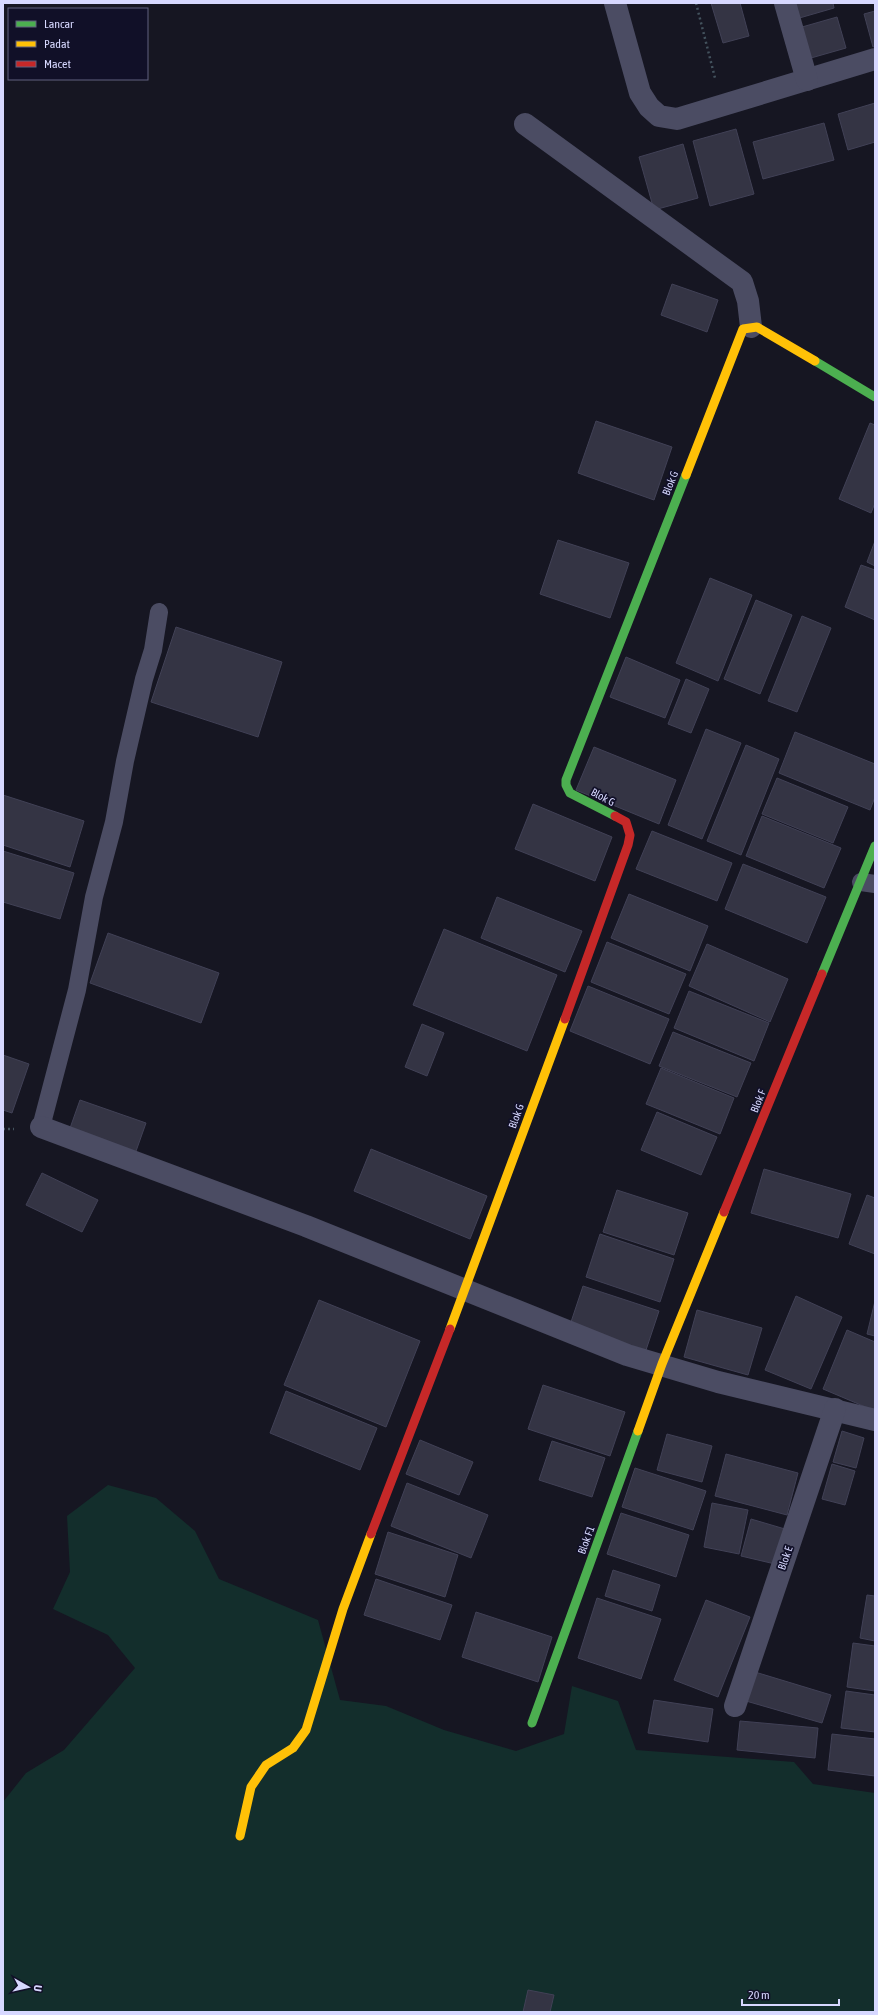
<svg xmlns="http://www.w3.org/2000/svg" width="878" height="2015" font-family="'Asap Condensed',sans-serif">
<rect width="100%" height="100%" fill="#161622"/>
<path fill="#132e2c" d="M108,1485l48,13 39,33 24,48 99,41 22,80 46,6 58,24 72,21 48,-17 8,-48 46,15 18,49 158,12 19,22 62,9v219h-872v-210l23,-29 38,-23 71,-82 -27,-33 -55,-26 17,-37 -3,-56z"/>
<g fill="#343444" stroke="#414156">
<path d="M711,3h29l9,33 -26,7z"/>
<path d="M791,3h42l1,5 -38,11z"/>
<path d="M875,11v35l-2,1 -9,-33z"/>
<path d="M837,17l9,31 -35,10 -9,-31z"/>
<path d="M875,103v39l-27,8 -10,-36z"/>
<path d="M824,123l10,37 -71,19 -10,-37z"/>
<path d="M736,129l18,65 -44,12 -17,-65z"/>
<path d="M683,144l15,54 -44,12 -15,-53z"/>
<path d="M672,284l46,16 -11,32 -46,-17z"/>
<path d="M596,421l76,26 -18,53 -76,-27z"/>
<path d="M870,423l5,2v78l-4,10 -32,-14z"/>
<path d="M558,540l71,23 -19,55 -70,-24z"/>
<path d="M875,541v25l-8,-4z"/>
<path d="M861,565l14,5v50l-30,-13z"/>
<path d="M710,578l42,17 -34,86 -42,-18z"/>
<path d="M756,600l36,15 -32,79 -36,-15z"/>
<path d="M802,616l29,12 -34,84 -29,-11z"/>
<path d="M176,627l106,35 -24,75 -107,-35z"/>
<path d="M626,657l54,23 -15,38 -55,-21z"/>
<path d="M686,679l23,10 -18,44 -23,-9z"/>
<path d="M706,729l35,14 -39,96 -34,-14z"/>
<path d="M795,732l80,32v33l-5,13 -91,-37z"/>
<path d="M746,745l33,14 -38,96 -34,-14z"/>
<path d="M594,747l82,33 -17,44 -83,-34z"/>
<path d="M777,778l71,29 -15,36 -71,-29z"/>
<path d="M3,795l81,26 -14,46 -67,-22z"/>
<path d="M533,804l79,33 -17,44 -80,-32z"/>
<path d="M762,816l79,32 -17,40 -78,-32z"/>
<path d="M652,831l80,32 -15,38 -81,-32z"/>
<path d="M3,851l71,22 -14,46 -57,-17z"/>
<path d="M743,864l83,33 -19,46 -82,-34z"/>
<path d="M629,894l79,32 -18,45 -79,-33z"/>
<path d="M497,897l85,34 -17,41 -84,-34z"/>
<path d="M444,929l113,46 -30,76 -114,-46z"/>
<path d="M108,933l111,40 -18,50 -111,-40z"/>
<path d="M607,942l79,32 -17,40 -78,-32z"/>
<path d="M707,944l81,35 -18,43 -81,-36z"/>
<path d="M588,986l81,33 -19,45 -80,-33z"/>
<path d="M689,991l80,32 -15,38 -80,-33z"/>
<path d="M422,1024l22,9 -17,43 -22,-9z"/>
<path d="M673,1032l78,31 -14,34 -78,-31z"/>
<path d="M3,1055l26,9 -17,49 -9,-3z"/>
<path d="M661,1068l73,30 -14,36 -74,-30z"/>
<path d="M80,1100l66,23 -11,31 -66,-23z"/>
<path d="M657,1112l60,25 -16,38 -60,-25z"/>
<path d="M371,1149l116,47 -17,43 -116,-48z"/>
<path d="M764,1169l87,25 -13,44 -87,-25z"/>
<path d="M42,1173l56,27 -16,32 -56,-27z"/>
<path d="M617,1190l71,23 -14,42 -71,-23z"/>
<path d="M867,1195l8,3v56l-26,-10z"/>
<path d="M600,1234l74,25 -14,43 -74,-25z"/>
<path d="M583,1286l76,25 -14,42 -76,-25z"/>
<path d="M796,1296l46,21 -31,72 -46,-19z"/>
<path d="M319,1300l101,41 -34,86 -102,-42z"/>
<path d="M875,1301v35l-8,-2z"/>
<path d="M697,1310l65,18 -14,47 -64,-18z"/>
<path d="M847,1330l28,12v69l-52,-22z"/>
<path d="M543,1385l82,27 -15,44 -82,-27z"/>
<path d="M286,1391l91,37 -17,42 -90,-37z"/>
<path d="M842,1431l22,7 -8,30 -23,-6z"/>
<path d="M667,1434l45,12 -10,36 -45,-12z"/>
<path d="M420,1440l53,22 -14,33 -53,-21z"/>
<path d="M552,1441l53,17 -13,39 -53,-17z"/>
<path d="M726,1454l72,19 -11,42 -72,-19z"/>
<path d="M832,1464l23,7 -10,34 -23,-6z"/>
<path d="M635,1468l71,23 -13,39 -71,-23z"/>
<path d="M407,1483l81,32 -17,43 -80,-32z"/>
<path d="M712,1503l36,7 -9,44 -35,-7z"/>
<path d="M621,1513l68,22 -13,42 -69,-23z"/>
<path d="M751,1519l34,10 -10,35 -34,-8z"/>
<path d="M388,1532l70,23 -13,42 -70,-23z"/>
<path d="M613,1570l47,15 -8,26 -47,-15z"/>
<path d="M376,1579l76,26 -12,35 -76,-25z"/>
<path d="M867,1595l8,1v45l-15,-3z"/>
<path d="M597,1598l64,21 -20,60 -63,-21z"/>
<path d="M706,1600l44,17 -32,80 -44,-17z"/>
<path d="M476,1612l76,25 -14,45 -76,-25z"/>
<path d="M853,1643l22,3v45l-28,-4z"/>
<path d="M755,1672l76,23 -9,28 -76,-22z"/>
<path d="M846,1691l29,4v37l-34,-4z"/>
<path d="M654,1700l59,9 -5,33 -60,-9z"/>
<path d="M740,1721l78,7 -3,30 -78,-8z"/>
<path d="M832,1734l43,5v37l-47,-6z"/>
<path d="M528,1990l26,5 -4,17h-27z"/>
</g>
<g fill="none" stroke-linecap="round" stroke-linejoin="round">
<g stroke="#43525d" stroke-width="2.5" stroke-dasharray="2 3" stroke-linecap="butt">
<path d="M696,3l19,75"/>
<path d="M3,1129h11"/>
</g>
<g stroke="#4b4c63" stroke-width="18">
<path d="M861,882l14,2"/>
<path d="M41,1127l36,-137 17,-93 20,-75 11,-61 19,-82 9,-29 6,-38"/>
</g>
<g stroke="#4b4c63" stroke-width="22">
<path d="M615,3l25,90 9,14 10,9 18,3 198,-60"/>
<path d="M785,3l22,77"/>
<path d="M525,124l217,158 6,19 3,26"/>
<path d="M41,1127l265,99 321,129 91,27 157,38"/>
<path d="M735,1706l100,-297"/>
</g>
<g stroke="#4caf50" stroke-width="9">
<path d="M815,361l60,36"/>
<path d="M615,816l-45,-23 -4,-8v-5l120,-305"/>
<path d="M822,974l53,-128"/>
<path d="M532,1723l106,-292"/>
</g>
<g stroke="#ffc107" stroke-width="9">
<path d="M686,475l57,-146 14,-2 58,34"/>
<path d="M450,1329l115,-310"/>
<path d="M638,1431l24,-67 62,-152"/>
<path d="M240,1836l11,-49 15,-22 27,-17 13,-18 37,-121 28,-75"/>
</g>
<g stroke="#c62828" stroke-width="9">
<path d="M565,1019l63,-174 2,-10 -4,-13 -11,-6"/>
<path d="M724,1212l98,-238"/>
<path d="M371,1534l79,-205"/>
</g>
</g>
<g text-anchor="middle" stroke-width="3.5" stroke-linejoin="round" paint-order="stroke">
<g font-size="11" fill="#d7d8ff" stroke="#111028">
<text transform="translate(670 483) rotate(-68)" y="4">Blok G</text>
<text transform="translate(603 797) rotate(28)" y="4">Blok G</text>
<text transform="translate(758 1101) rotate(-68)" y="4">Blok F</text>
<text transform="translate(516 1116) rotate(-70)" y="4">Blok G</text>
<text transform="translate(586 1540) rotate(-70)" y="4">Blok F1</text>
<text transform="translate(785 1558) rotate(-71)" y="4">Blok E</text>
</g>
</g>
<rect width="878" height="2015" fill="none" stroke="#d7d8ff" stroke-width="8"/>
<rect x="8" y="8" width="140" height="72" fill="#111028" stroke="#60607e"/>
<rect x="16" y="21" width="20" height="6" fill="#4caf50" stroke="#60607e"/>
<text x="44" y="28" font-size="12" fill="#d7d8ff">Lancar</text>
<rect x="16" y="41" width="20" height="6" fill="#ffc107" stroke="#60607e"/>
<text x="44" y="48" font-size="12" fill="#d7d8ff">Padat</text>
<rect x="16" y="61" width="20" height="6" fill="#c62828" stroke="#60607e"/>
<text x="44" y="68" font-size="12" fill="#d7d8ff">Macet</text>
<g transform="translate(28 1987) rotate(98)" stroke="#111028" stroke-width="3" paint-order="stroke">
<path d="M0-3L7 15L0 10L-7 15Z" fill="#d7d8ff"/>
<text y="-6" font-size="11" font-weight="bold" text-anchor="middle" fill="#d7d8ff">U</text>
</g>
<path d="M742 1999v6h97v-6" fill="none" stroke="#d7d8ff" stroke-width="2"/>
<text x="748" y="1999" font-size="12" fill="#d7d8ff" stroke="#111028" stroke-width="3" paint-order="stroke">20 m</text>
</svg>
